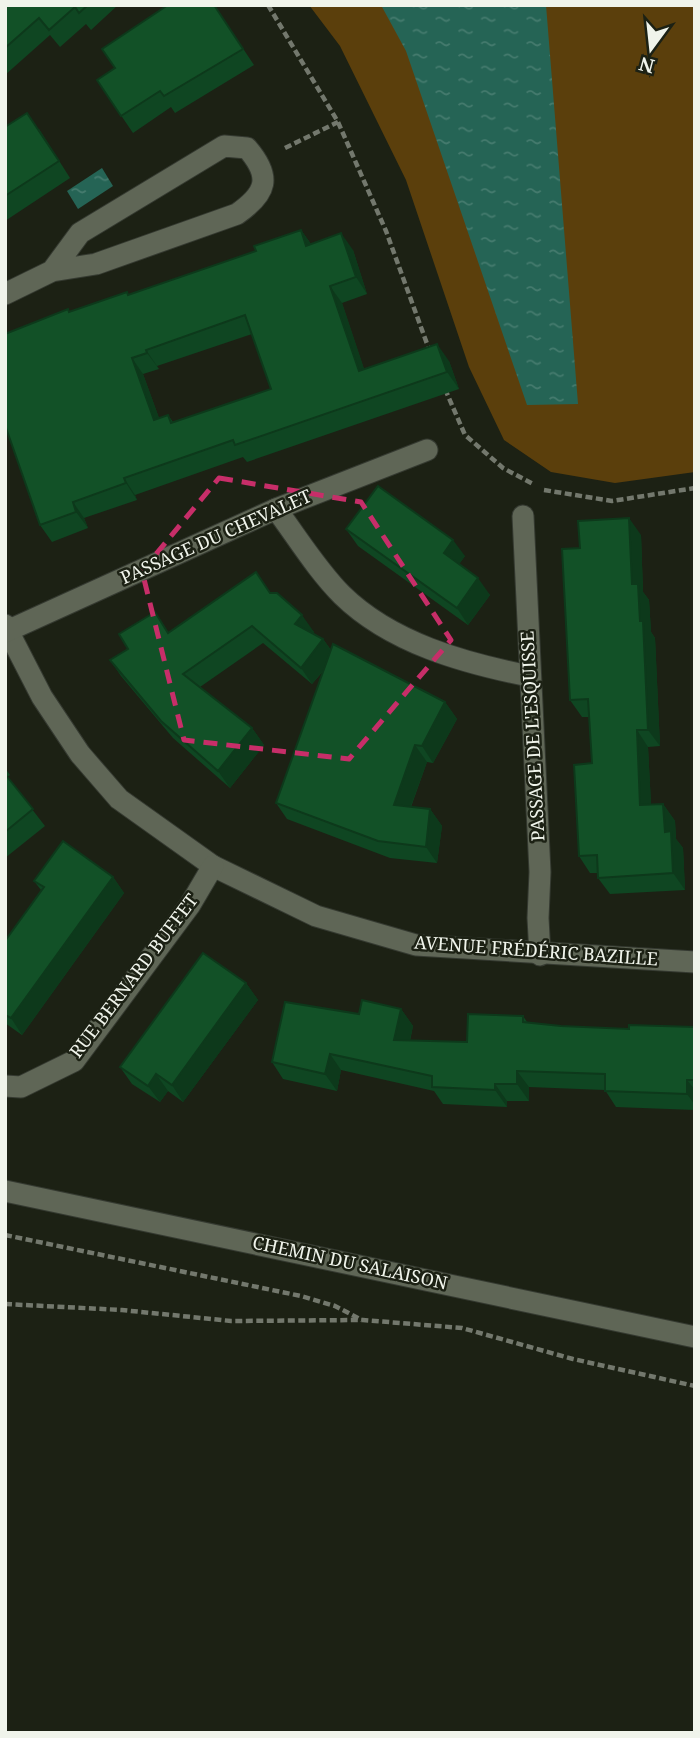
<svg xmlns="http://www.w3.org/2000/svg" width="700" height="1738" font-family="'Noto Serif',serif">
<defs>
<pattern id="water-ripples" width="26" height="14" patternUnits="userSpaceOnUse" patternTransform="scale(1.75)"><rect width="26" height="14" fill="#256455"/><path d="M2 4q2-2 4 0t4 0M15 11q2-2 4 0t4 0" fill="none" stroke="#457b6e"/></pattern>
</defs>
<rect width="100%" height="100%" fill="#1c2114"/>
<path fill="#5b3f0c" d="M309,5h386v467l-80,11 -64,-11 -47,-32 -35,-73 -63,-187 -66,-134z"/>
<g fill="url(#water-ripples)">
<path d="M381,5h165l32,399 -51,1 -121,-354z"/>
<path d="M102,168l11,18 -35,23 -11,-18z"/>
</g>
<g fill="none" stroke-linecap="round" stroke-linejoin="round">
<g stroke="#353a31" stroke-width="23">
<g id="minor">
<path d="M5,294l47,-23 44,-7 141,-50c30,-21 35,-37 10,-66l-23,-2 -144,87 -28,38"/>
<path d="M276,509c21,28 41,61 66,86 49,48 122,68 187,81"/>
<path d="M523,516l17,356 -2,46 2,37"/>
<path d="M5,625l37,72 38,57 39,45 94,67 103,50 100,29 279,17"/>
<path d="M5,632l271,-123 151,-59"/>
<path d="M5,1086l16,1 53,-26 116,-156 23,-39"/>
<path d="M5,1191l690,146"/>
</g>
</g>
<g stroke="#73786d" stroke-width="4.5" stroke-dasharray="7 3.5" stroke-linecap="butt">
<path d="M268,5l70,117 48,109 44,121"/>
<path d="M285,148l53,-26"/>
<path d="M445,389l20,46 38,33 30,16"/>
<path d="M544,490l68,11 83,-13"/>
<path d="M5,1235l296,61 34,10 27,14"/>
<path d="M5,1304l117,6 109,11 132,-1 99,8 111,31 122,27"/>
</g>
<use href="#minor" stroke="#5f6656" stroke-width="21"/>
</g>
<g fill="#0f4622" fill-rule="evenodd">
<path d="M5,5h113l-27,25 -5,-6 -26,23 -10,-12 -45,40z"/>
<path d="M214,5l40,60 -79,48 -4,-6 -38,26 -36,-53z"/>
<path d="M5,127l34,2 31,49 -65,43z"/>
<path d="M301,230l10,14 42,6 14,44 -25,9 22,66 85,-8 10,28 -212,73 -4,-5 -108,38 2,5 -53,18 4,10 -36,14 -12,-17 28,-216 2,3 57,-20 2,3 127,-44zM252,334l19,55 -98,33 -5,-7 -9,3 -16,-44 16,-5 -2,-3z"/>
<path d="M346,529l119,27 -6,8 31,31 -22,30 -110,-79z"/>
<path d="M641,535l2,57 6,8 2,32 4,6 5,108 -12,1 3,58 12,-1 12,17 1,18 7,9 2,42 -75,4 -12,-16v-5h-8l-11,-17 13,-93 -3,-46h-7l-12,-17 10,-152z"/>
<path d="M271,593l43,39 -1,1 10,6 8,11 114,52 12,17 -24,44 -6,-1 -16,45 19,2 12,17 -5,37 -47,-5 -103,-39 -11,-16 48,-133 -12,14 -49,-41 -63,44 52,41 12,17 -34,43 -57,-50 -52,-62 -11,-16z"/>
<path d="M5,768l5,7 -3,2 38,49 -40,32z"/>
<path d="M113,877l11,16 -102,142 -17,-12v-82l36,-51 -7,-9z"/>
<path d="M246,983l12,17 -75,102 -15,-11 -8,11 -28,-18 -12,-17z"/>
<path d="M401,1009l12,17 -3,15 57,1 56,-26 4,6 34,4 68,3 66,-2v83l-79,-3 -11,-17 -76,-3v14h-22v6l-64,-3 -9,-13 -93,-21 -4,21 -54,-12 -11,-17 87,-48z"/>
</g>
<g fill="#0d391b">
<path d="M301,230l12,17 -7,-1z"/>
<path d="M341,233l12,17 14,44 -11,-17z"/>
<path d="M330,286l12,17 28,84 -11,-16z"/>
<path d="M437,344l12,17 10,28 -12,-17z"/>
<path d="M146,350l11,16 2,3 -12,-16z"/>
<path d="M132,358l11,16 23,63 -12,-17z"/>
<path d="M124,478l11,17 2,5 -11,-17z"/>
<path d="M73,502l11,16 4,10 -12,-16z"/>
<path d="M629,518l12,17 2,57 6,8 2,32 4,6 5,108 -12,-16 -8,-109 -8,-37z"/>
<path d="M453,540l12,16 -10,14 -11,-17z"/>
<path d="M478,578l12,17 -22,30 -11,-17z"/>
<path d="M302,615l12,17 -8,9 -11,-17z"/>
<path d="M323,639l12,17 -23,28 -11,-16z"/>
<path d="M445,702l12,17 -24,44 -11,-17z"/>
<path d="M252,728l12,17 -34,43 -12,-17z"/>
<path d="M637,730l11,17 4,75 -12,-17z"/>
<path d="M415,745l12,17 -22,60 -11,-17z"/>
<path d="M663,804l12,17 1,18 7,9 2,42 -12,-17 -8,-41z"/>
<path d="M430,809l12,17 -5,37 -11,-16z"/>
<path d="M113,877l11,16 -102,142 -11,-17z"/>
<path d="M246,983l12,17 -75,102 -11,-17z"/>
<path d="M401,1009l12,17 -7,31 -12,-17z"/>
<path d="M330,1054l11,16 -4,21 -12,-17z"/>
<path d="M517,1071l12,16v14l-12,-17z"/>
<path d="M156,1074l12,17 -8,11 -12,-16z"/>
<path d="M687,1080l8,10v15l-8,-11z"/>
<path d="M495,1084l12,17v6l-12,-17z"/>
</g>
<g fill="#125127" stroke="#0d391b" stroke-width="2" fill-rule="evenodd">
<path d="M5,5h83l-9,8 -4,-6 -26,23 -10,-12 -34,30z"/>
<path d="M168,5h46l29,44 -79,47 -4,-5 -39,25 -24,-36 18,-12 -13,-19z"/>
<path d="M27,113l32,48 -54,35v-69z"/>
<path d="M301,230l5,16 35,-13 15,44 -26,9 29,85 78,-27 10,28 -212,73 -2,-5 -109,38 2,5 -53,19 3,10 -36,13 -35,-100v-91l63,-25 1,3 58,-20 1,3 128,-44 -2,-5zM245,315l26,74 -100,34 -3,-8 -14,5 -22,-62 15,-5 -1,-3z"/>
<path d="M378,486l75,54 -9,13 34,25 -21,30 -111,-79z"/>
<path d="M629,518l3,66h6l2,37h3l5,109h-11l3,75 23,-1 2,28 6,-1 2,42 -75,5 -1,-23 -18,1 -5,-91 18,-2 -4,-64 -18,1 -8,-151 18,-1 -2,-27z"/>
<path d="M256,572l14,21h7l25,22 -7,9 28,15 -22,29 -49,-42 -69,48 69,54 -34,43 -57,-50 -51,-61 18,-11 -9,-15 36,-22 13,21z"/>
<path d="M333,644l112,58 -23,44 -7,-1 -21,60 36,4 -4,38 -48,-6 -102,-38z"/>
<path d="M5,774l28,35 -28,23z"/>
<path d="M63,841l50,36 -102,141 -6,-3v-74l39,-54 -10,-6z"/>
<path d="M203,953l43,30 -74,102 -16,-11 -8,12 -28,-19z"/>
<path d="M362,1000l39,9 -7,31 73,2 1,-28 55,2v6l38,4 68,3v-4l66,2v53h-8v14l-82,-3v-17l-88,-3v13h-22v6l-63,-3v-11l-102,-22 -5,20 -53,-12 13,-60 74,12z"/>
</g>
<path fill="none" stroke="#c72e69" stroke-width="5" stroke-dasharray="14 9" stroke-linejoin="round" d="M219,478l142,24 90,138 -102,119 -165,-19 -42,-169z"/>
<g text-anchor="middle" stroke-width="5" stroke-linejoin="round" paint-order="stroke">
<g font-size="18" fill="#f0f4eb" stroke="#1c2114">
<text transform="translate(216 537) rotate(-24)" y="6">PASSAGE DU CHEVALET</text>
<text transform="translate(533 736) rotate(-93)" y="6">PASSAGE DE L'ESQUISSE</text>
<text transform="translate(536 951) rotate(4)" y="6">AVENUE FRÉDÉRIC BAZILLE</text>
<text transform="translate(134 976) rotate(-53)" y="6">RUE BERNARD BUFFET</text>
<text transform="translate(350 1263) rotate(12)" y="6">CHEMIN DU SALAISON</text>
</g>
</g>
<rect width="700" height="1738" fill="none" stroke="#f0f4eb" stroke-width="14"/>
<g transform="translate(651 49) rotate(195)" stroke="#1c2114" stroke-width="5" paint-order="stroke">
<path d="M0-5L12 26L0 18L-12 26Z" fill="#f0f4eb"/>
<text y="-10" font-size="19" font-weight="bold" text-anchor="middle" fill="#f0f4eb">N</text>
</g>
</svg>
